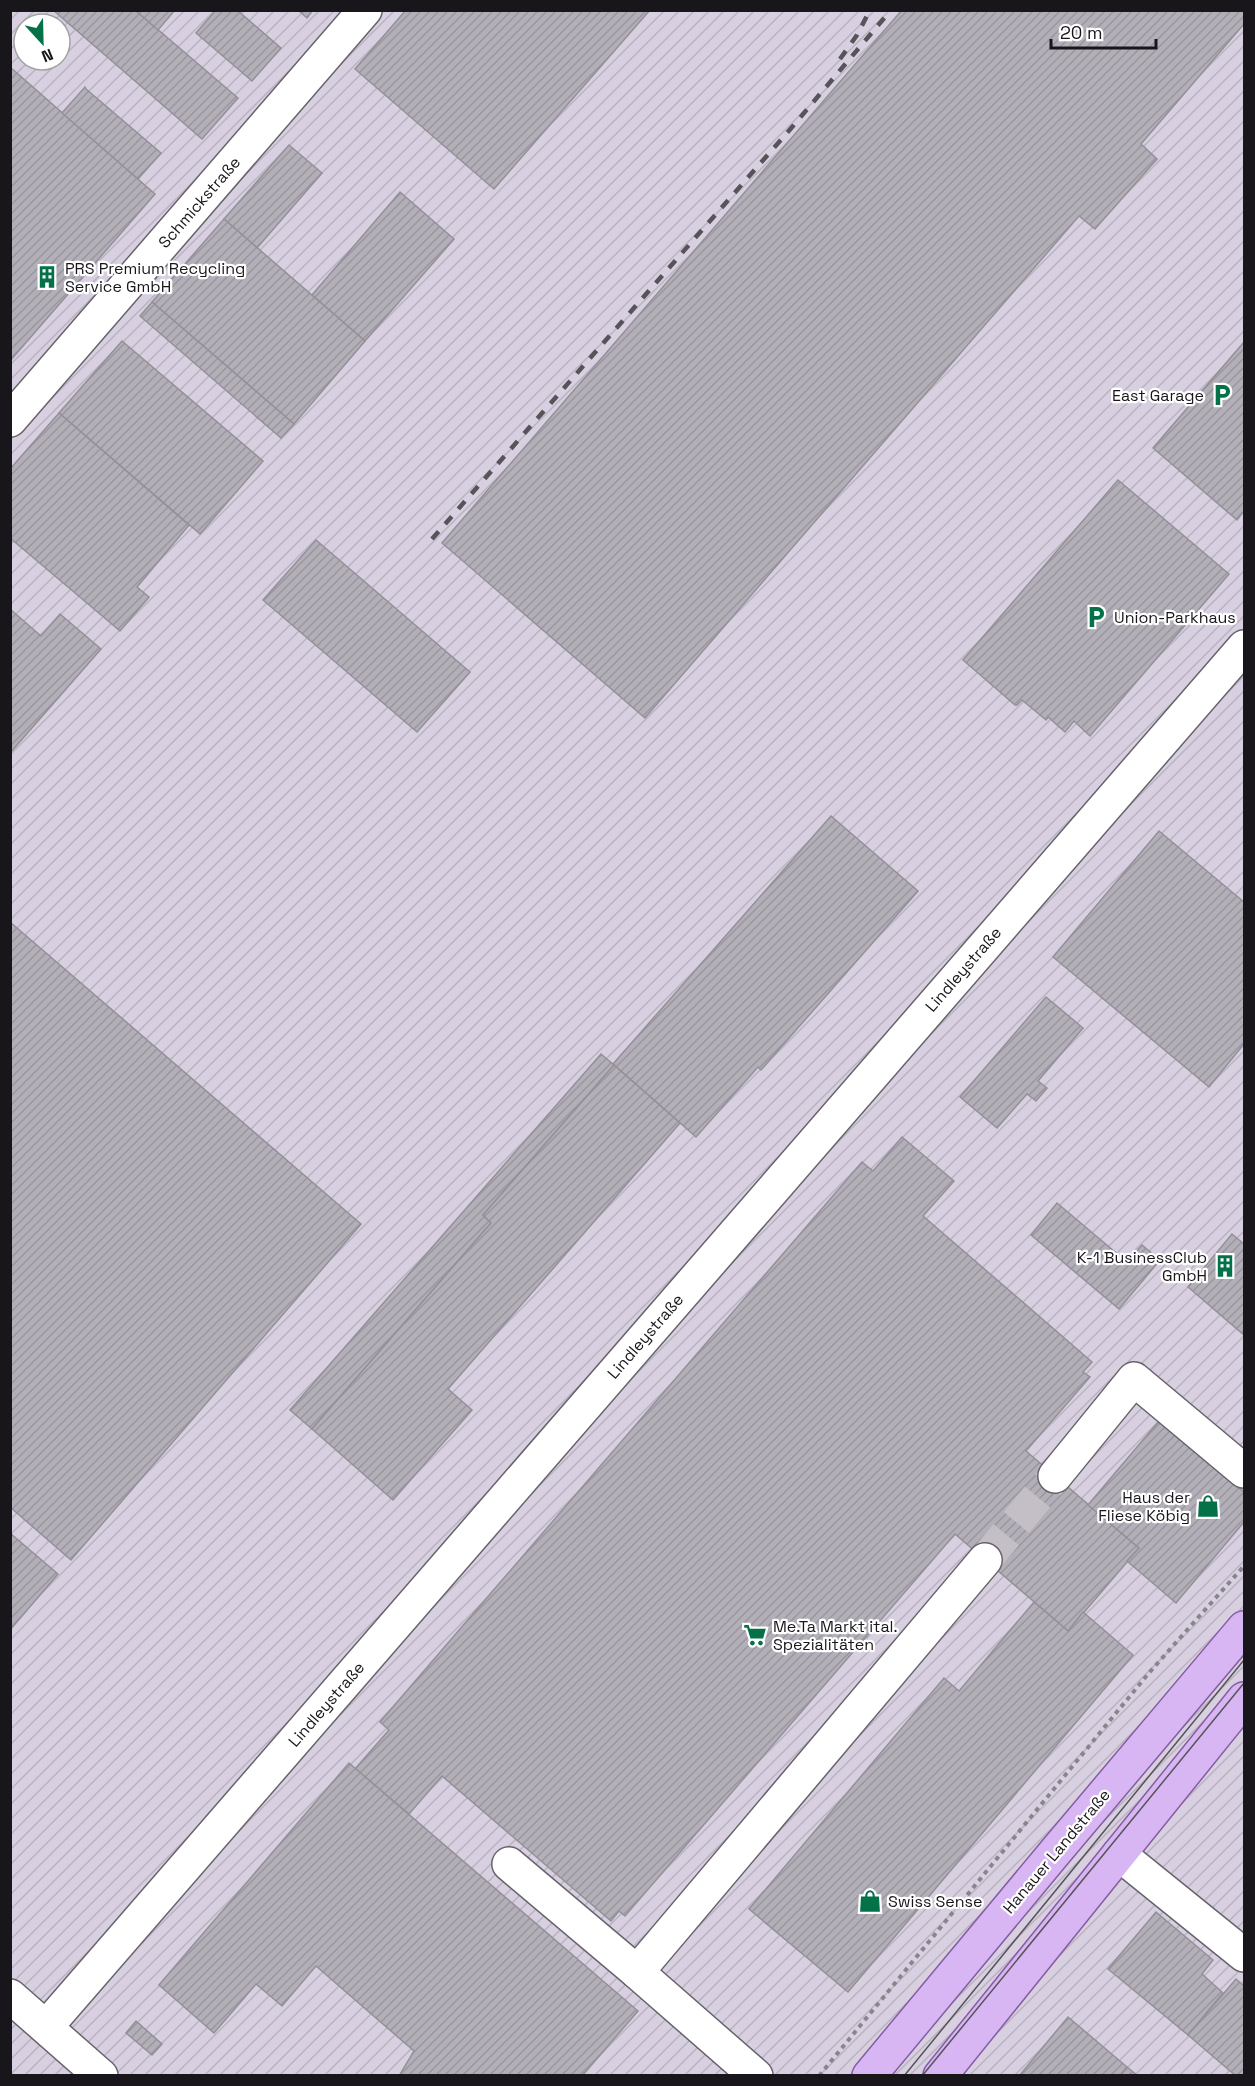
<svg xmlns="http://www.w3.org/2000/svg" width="1255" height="2086" font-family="'Space Grotesk',sans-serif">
<defs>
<pattern id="industrial-furrows" width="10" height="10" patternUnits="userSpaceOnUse" patternTransform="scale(1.5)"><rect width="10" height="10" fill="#d8d0e0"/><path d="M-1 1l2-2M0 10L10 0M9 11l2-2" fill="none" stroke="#b9b2c0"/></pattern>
<pattern id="building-hatch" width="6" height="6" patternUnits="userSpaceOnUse" patternTransform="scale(1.5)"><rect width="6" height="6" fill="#b3afb8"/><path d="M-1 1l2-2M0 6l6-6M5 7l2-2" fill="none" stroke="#99969e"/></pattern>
</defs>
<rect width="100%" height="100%" fill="#e2dde6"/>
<path fill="url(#industrial-furrows)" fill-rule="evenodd" d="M11,11h1233v2064l-1233,1zM24,24h36v36h-36z"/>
<g fill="url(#building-hatch)" stroke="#948f98" stroke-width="1.5">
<path d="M53,10h82l103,88 -36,41z"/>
<path d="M135,10h40l-17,20z"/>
<path d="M216,10h21l44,38 -29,33 -56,-48z"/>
<path d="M298,10h15l-6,8z"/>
<path d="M406,10h244l-156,179 -139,-120z"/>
<path d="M902,10h342v14l-103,120 16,15 -62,70 -16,-13 -434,502 -203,-175z"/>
<path d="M10,67l145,127 -145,167z"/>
<path d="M85,87l1,2 75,64 -23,26 -76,-66z"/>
<path d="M289,145l33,28 -65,75 -33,-29z"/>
<path d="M400,192l54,47 -89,102 -53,-46z"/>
<path d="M224,219l141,122 -71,83 -142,-122z"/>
<path d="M152,302l142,122 -13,14 -141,-122z"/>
<path d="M122,341l141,120 -63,73 -141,-121z"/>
<path d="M1244,342v169l-7,9 -84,-72z"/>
<path d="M59,413l130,112 -52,62 12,10 -29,34 -110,-93v-69z"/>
<path d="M1118,480l111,94 -139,162 -16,-15 -9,11 -17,-15 -2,3 -24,-20 -5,5h-2l-52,-45z"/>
<path d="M316,540l154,132 -53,60 -154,-132z"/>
<path d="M10,609l31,27 19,-22 41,35 -91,104z"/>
<path d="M831,816l87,75 -157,179 -3,-3 -62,70 -83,-73z"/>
<path d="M1159,831l85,71v142l-35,43 -156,-130z"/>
<path d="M10,922l351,302 -290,336 -61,-53z"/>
<path d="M1046,997l37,31 -45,53 9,7 -11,13 -9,-7 -30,34 -37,-31z"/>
<path d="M601,1054l13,11 -131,150 8,8 -179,206 -22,-19z"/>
<path d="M614,1065l66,58 -232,266 24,21 -79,90 -81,-71 179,-206 -8,-8z"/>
<path d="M902,1137l52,44 -31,35 169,146 -9,10 7,5 -64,74 113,97 -71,83 -113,-97 -330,382 -6,-5 -8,10 -169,-145 -33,38 -54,-45 34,-39 -9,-8 482,-560 11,9z"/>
<path d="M1057,1203l70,59 15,-17 18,15 -41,49 -88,-74z"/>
<path d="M1232,1234l12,10v91l-56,-48z"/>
<path d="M1159,1421l85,71v30l-68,81 -49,-42 12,-13 -51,-43z"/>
<path d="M10,1533l48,41 -48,56z"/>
<path d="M1034,1602l34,29 15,-19 50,43 -285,337 -99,-83 195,-231 15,13z"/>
<path d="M349,1763l289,248 -56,65h-183l15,-25 -98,-85 -34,40 -26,-22 -42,49 -55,-48z"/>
<path d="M1156,1912l57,48 -11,14 21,19 -35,42 -80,-66z"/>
<path d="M1236,1979l8,7v90h-8l-48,-41z"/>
<path d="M1068,2017l59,50 -7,9h-101z"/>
<path d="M136,2021l26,23 -10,11 -26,-22z"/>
<path d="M1127,2067l11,9h-18z"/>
</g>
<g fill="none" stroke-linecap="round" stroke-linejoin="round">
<path stroke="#c4bfc7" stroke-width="33" stroke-dasharray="33 16" stroke-linecap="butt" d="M985,1560l70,-84"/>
<g stroke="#67636b" stroke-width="36">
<g id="minor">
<path d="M10,420l355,-410"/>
<path d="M1055,1476l79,-97 110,92"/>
<path d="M1119,1854l125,101"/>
<path d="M509,1864l128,108"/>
<path d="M10,1996l91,80"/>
<path d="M46,2027l1198,-1380"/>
<path d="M756,2076l-119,-104 348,-412"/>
</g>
</g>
<g stroke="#845da2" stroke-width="36">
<g id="major">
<path d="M869,2076l187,-225 188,-223"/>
<path d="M940,2076l304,-377"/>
</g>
</g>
<path stroke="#89858c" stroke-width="4" stroke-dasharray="4.5 4.5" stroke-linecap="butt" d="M819,2076l329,-402 96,-108"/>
<use href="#minor" stroke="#fff" stroke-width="33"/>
<use href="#major" stroke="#d8b5f3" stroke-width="33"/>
<g stroke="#565359" stroke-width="1.5">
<path d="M904,2076l340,-416"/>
<path d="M922,2076l322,-393"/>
</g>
<g stroke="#565359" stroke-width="4.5" stroke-dasharray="10 10" stroke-linecap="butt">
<path d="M840,59l17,-24 13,-25"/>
<path d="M432,539l361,-413 98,-116"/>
</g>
</g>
<defs>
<g id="building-bare" transform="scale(1.8)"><path d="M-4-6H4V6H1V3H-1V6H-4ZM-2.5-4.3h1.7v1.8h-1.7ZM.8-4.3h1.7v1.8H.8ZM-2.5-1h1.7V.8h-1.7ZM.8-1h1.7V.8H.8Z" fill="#047149" stroke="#fff" stroke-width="2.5" paint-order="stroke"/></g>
<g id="parking-bare" transform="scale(1.8)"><path d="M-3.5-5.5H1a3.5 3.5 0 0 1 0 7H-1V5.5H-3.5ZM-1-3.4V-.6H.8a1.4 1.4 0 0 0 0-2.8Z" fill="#047149" stroke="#fff" stroke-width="2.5" paint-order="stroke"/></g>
<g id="shop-bare" transform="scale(1.8)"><path d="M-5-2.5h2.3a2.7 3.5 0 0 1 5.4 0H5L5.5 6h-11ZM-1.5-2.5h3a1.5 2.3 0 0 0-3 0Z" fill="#047149" stroke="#fff" stroke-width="2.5" paint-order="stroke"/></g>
<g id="supermarket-bare" transform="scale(1.8)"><path d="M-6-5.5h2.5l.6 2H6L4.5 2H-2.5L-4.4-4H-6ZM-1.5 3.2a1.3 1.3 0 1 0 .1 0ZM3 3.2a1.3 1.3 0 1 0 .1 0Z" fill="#047149" stroke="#fff" stroke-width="2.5" paint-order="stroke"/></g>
</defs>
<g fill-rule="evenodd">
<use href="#building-bare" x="47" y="277"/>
<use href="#parking-bare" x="1222" y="395"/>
<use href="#parking-bare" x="1096" y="617"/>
<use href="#building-bare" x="1225" y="1266"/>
<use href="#shop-bare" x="1208" y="1506"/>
<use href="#supermarket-bare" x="755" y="1635"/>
<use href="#shop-bare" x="870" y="1901"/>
</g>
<g text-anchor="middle" stroke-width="4.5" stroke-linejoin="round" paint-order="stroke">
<g font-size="16" fill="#18161a" stroke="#fff">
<text transform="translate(199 202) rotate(-49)" y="6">Schmickstraße</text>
<text transform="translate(963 969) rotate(-49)" y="6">Lindleystraße</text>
<text transform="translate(645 1336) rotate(-49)" y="6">Lindleystraße</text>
<text transform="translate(326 1704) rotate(-49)" y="6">Lindleystraße</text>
<text transform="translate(1056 1851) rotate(-50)" y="6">Hanauer Landstraße</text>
</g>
<g font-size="16" fill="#18161a" stroke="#fff" text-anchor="start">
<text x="65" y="274">PRS Premium Recycling<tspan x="65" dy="18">Service GmbH</tspan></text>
<text x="1204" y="401" text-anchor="end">East Garage</text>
<text x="1114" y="623">Union-Parkhaus</text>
<text x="1207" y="1263" text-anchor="end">K-1 BusinessClub<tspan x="1207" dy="18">GmbH</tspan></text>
<text x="1190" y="1503" text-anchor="end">Haus der<tspan x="1190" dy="18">Fliese Köbig</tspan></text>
<text x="773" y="1632">Me.Ta Markt ital.<tspan x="773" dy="18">Spezialitäten</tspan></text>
<text x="888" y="1907">Swiss Sense</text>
</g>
</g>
<rect width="1255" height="2086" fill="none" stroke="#18161a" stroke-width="24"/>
<g transform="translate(42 42) rotate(158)"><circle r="28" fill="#ffffff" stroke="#a3a2a3" stroke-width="1.5"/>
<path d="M0-4.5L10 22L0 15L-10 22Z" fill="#047149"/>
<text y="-9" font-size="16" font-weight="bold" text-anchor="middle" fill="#18161a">N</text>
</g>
<path d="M1051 39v9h105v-9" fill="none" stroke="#18161a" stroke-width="3"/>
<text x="1060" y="39" font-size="18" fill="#18161a" stroke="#ffffff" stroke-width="4.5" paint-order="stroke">20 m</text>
</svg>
